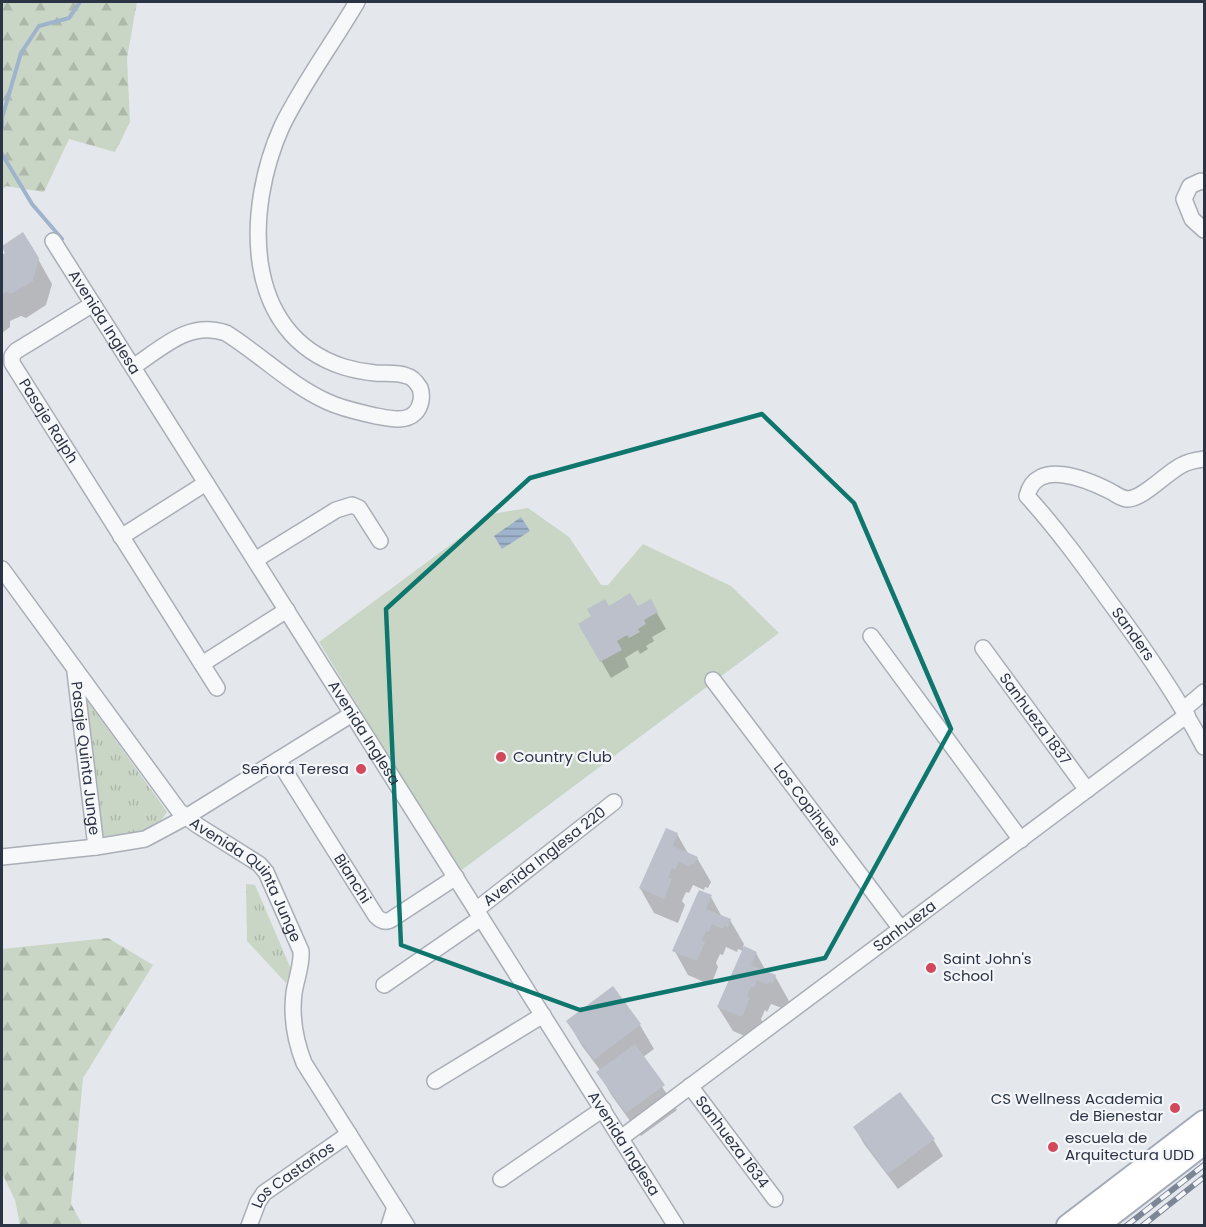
<svg xmlns="http://www.w3.org/2000/svg" width="1206" height="1227" font-family="Poppins,sans-serif">
<defs>
<pattern id="forest-firs" width="22" height="20" patternUnits="userSpaceOnUse" patternTransform="scale(1.5)"><rect width="22" height="20" fill="#c9d6c5"/><path d="M5 1l3.5 6h-7zM16 11l3.5 6h-7z" fill="#adb8ab"/></pattern>
<pattern id="park-tufts" width="24" height="20" patternUnits="userSpaceOnUse" patternTransform="scale(1.5)"><rect width="24" height="20" fill="#c9d6c5"/><path d="M3 7l-1-3M5 7V3M7 7l1-3M15 17l-1-3M17 17v-4M19 17l1-3" fill="none" stroke="#adb8ab"/></pattern>
<pattern id="water-rules" width="6" height="5" patternUnits="userSpaceOnUse" patternTransform="scale(1.5)"><rect width="6" height="5" fill="#9fb4cc"/><path d="M0 2.5h6" fill="none" stroke="#8293a7"/></pattern>
</defs>
<rect width="100%" height="100%" fill="#e4e7ec"/>
<path fill="#c9d6c5" d="M528,508l41,29 32,48h7l35,-41 88,42 48,47 -320,239 -140,-230 173,-128z"/>
<g fill="url(#forest-firs)">
<path d="M2,2h135l-10,56 3,64 -15,30 -46,-13 -25,53 -38,-6 -4,3z"/>
<path d="M108,938l45,27 -70,113 -12,126 11,20 3,1h-65l-5,-25 -13,-27v-224z"/>
</g>
<g fill="url(#park-tufts)">
<path d="M84,696l83,116c-16,25 -36,25 -62,30l-3,-5z"/>
<path d="M246,884l9,1 36,84 -5,14 -39,-42z"/>
</g>
<path fill="url(#water-rules)" d="M521,517l9,14 -28,18 -8,-13z"/>
<g fill="#0003">
<path d="M7,253l31,6 14,25 -6,21 -20,13 -5,-2 -11,5v6l-8,6v-76z"/>
<path d="M650,601l16,28 -14,8 2,4 -8,5 2,3 -8,5 -2,-4 -13,8 4,9 -18,11 -31,-54 28,-16h29z"/>
<path d="M677,834l12,21 8,3 14,24 -3,6 -3,-1 -1,3 -11,-5 -4,8 -3,-1 -4,9 3,4 -7,18 -24,-10 -14,-25z"/>
<path d="M711,897l11,20 8,3 14,24 -1,4 13,5 11,20 8,3 14,25 -3,6 -3,-2 -1,3 -11,-4 -4,8 -2,-2 -4,9 2,4 -7,18 -23,-10 -15,-24 25,-56 -5,-2 -1,3 -11,-5 -3,8 -3,-1 -4,9 2,4 -7,18 -23,-10 -14,-25z"/>
<path d="M613,988l27,37 14,24 -11,8 34,53 -36,26 -29,-40 -14,-24 2,-2 -18,-24 -14,-24z"/>
<path d="M855,1128l78,11 10,17 -45,33 -34,-45z"/>
</g>
<g fill="none" stroke-linecap="round" stroke-linejoin="round">
<g stroke="#9fb4cc" stroke-width="4">
<path d="M2,127v-9l19,-65 18,-27 30,-8 11,-16"/>
<path d="M2,154l30,50 30,35"/>
</g>
</g>
<g fill="#bbc0ca">
<path d="M23,232l16,26 -6,23 -22,13 -5,-2 -4,3v-40l3,-2 -3,-7z"/>
<path d="M630,593l8,13 13,-7 7,13 -14,8 2,4 -8,5 2,3 -11,6 -2,-3 -10,6 5,9 -22,12 -22,-38 13,-8 -4,-7 18,-10 4,7z"/>
<path d="M666,828l12,5 -5,13 25,11 -4,8 -3,-1 -1,3 -11,-5 -4,8 -3,-2 -4,10 4,1 -8,20 -25,-11z"/>
<path d="M699,890l13,5 -6,14 25,10 -3,8 -4,-1 -1,3 -11,-5 -3,8 -3,-1 -4,9 3,2 -8,19 -25,-10z"/>
<path d="M744,946l13,6 -6,13 25,10 -3,8 -4,-1 -1,3 -11,-5 -3,8 -3,-1 -4,9 3,2 -8,19 -25,-10z"/>
<path d="M613,986l28,38 -47,36 -28,-39z"/>
<path d="M635,1044l30,41 -39,28 -30,-41z"/>
<path d="M900,1092l35,47 -47,35 -35,-47z"/>
</g>
<g fill="none" stroke-linecap="round" stroke-linejoin="round">
<g stroke="#a9aeb7" stroke-width="18">
<g id="street">
<path d="M1204,182l-3,-1 -11,5 -6,13 8,20 12,11"/>
<path id="s1" d="M53,241l623,985"/>
<path id="s2" d="M93,304l-77,47 -4,5v7l205,325"/>
<path d="M133,367c29,-19 56,-47 93,-34 34,21 64,52 102,69 15,7 31,10 48,14 11,2 29,7 39,-3 6,-6 8,-17 5,-25 -3,-5 -8,-11 -13,-12 -10,-4 -22,-2 -32,-3 -10,-1 -21,-3 -31,-6 -103,-33 -99,-159 -62,-241 21,-43 51,-83 75,-124"/>
<path id="s3" d="M1204,459c-7,1 -15,2 -22,6 -16,8 -39,34 -55,34 -7,-1 -11,-5 -17,-8 -24,-12 -74,-33 -83,5 30,33 56,69 82,105 35,47 68,94 95,146"/>
<path d="M121,537l85,-54"/>
<path d="M255,560l81,-50 16,-5 7,3 21,33"/>
<path id="s4" d="M2,569l177,242 18,14 62,39 7,8 35,79c1,15 -5,28 -7,42 -3,24 1,47 10,70l103,163"/>
<path d="M871,636l150,204"/>
<path id="s5" d="M983,648l104,142"/>
<path d="M202,664l85,-54"/>
<path id="s6" d="M75,672l21,175"/>
<path id="s7" d="M713,680l188,249"/>
<path d="M1184,709l20,-17"/>
<path id="s8" d="M278,760l98,156c5,5 10,7 16,3l64,-42"/>
<path d="M2,857l94,-10 49,-8 41,-22 166,-103"/>
<path id="s9" d="M476,910l138,-108"/>
<path d="M384,985l97,-67"/>
<path d="M435,1081l108,-66"/>
<path id="s10" d="M690,1086l85,113"/>
<path id="s11" d="M621,1138l566,-423"/>
<path d="M501,1179l102,-70"/>
<path id="s12" d="M249,1226l9,-24 6,-9 85,-59"/>
<path d="M389,1226l6,-19"/>
</g>
</g>
<g stroke="#a3abb8" stroke-width="26">
<g id="primary">
<path d="M1068,1226l136,-104"/>
<path d="M1096,1226l108,-83"/>
</g>
</g>
<use href="#street" stroke="#f7f8fa" stroke-width="15"/>
<use href="#primary" stroke="#fff" stroke-width="22"/>
<g stroke="#7d8696" stroke-width="6">
<g id="rail">
<path d="M1126,1226l78,-61"/>
<path d="M1142,1226l62,-49"/>
</g>
</g>
<use href="#rail" stroke="#f4f6f9" stroke-width="4" stroke-dasharray="11" stroke-linecap="butt"/>
</g>
<path fill="none" stroke="#0f766e" stroke-width="4.5" stroke-linejoin="round" d="M762,414l92,89 97,226 -126,229 -245,52 -179,-65 -15,-336 144,-131z"/>
<g fill="#d1495b" stroke="#f4f6f9" stroke-width="2">
<circle cx="501" cy="757" r="6"/>
<circle cx="361" cy="769" r="6"/>
<circle cx="931" cy="968" r="6"/>
<circle cx="1175" cy="1108" r="6"/>
<circle cx="1053" cy="1147" r="6"/>
</g>
<g text-anchor="middle" stroke-width="4.5" stroke-linejoin="round" paint-order="stroke">
<g font-size="15" fill="#2b3445" stroke="#f4f6f9">
<text dy="5" stroke="none"><textPath href="#s1" startOffset="96">Avenida Inglesa</textPath></text>
<text dy="5" stroke="none"><textPath href="#s2" startOffset="172">Pasaje Ralph</textPath></text>
<text dy="5" stroke="none"><textPath href="#s3" startOffset="378">Sanders</textPath></text>
<text dy="5" stroke="none"><textPath href="#s5" startOffset="88">Sanhueza 1837</textPath></text>
<text dy="5" stroke="none"><textPath href="#s1" startOffset="582">Avenida Inglesa</textPath></text>
<text dy="5" stroke="none"><textPath href="#s6" startOffset="87">Pasaje Quinta Junge</textPath></text>
<text dy="5" stroke="none"><textPath href="#s7" startOffset="156">Los Copihues</textPath></text>
<text dy="5" stroke="none"><textPath href="#s9" startOffset="87">Avenida Inglesa 220</textPath></text>
<text dy="5" stroke="none"><textPath href="#s8" startOffset="140">Bianchi</textPath></text>
<text dy="5" stroke="none"><textPath href="#s4" startOffset="399">Avenida Quinta Junge</textPath></text>
<text dy="5" stroke="none"><textPath href="#s11" startOffset="354">Sanhueza</textPath></text>
<text dy="5" stroke="none"><textPath href="#s10" startOffset="70">Sanhueza 1634</textPath></text>
<text dy="5" stroke="none"><textPath href="#s1" startOffset="1068">Avenida Inglesa</textPath></text>
<text dy="5" stroke="none"><textPath href="#s12" startOffset="70">Los Castaños</textPath></text>
</g>
<g font-size="15" fill="#2b3445" stroke="#f4f6f9" text-anchor="start">
<text x="513" y="762">Country Club</text>
<text x="349" y="774" text-anchor="end">Señora Teresa</text>
<text x="943" y="964">Saint John's<tspan x="943" dy="17">School</tspan></text>
<text x="1163" y="1104" text-anchor="end">CS Wellness Academia<tspan x="1163" dy="17">de Bienestar</tspan></text>
<text x="1065" y="1143">escuela de<tspan x="1065" dy="17">Arquitectura UDD</tspan></text>
</g>
</g>
<rect width="1206" height="1227" fill="none" stroke="#2b3445" stroke-width="6"/>
</svg>
